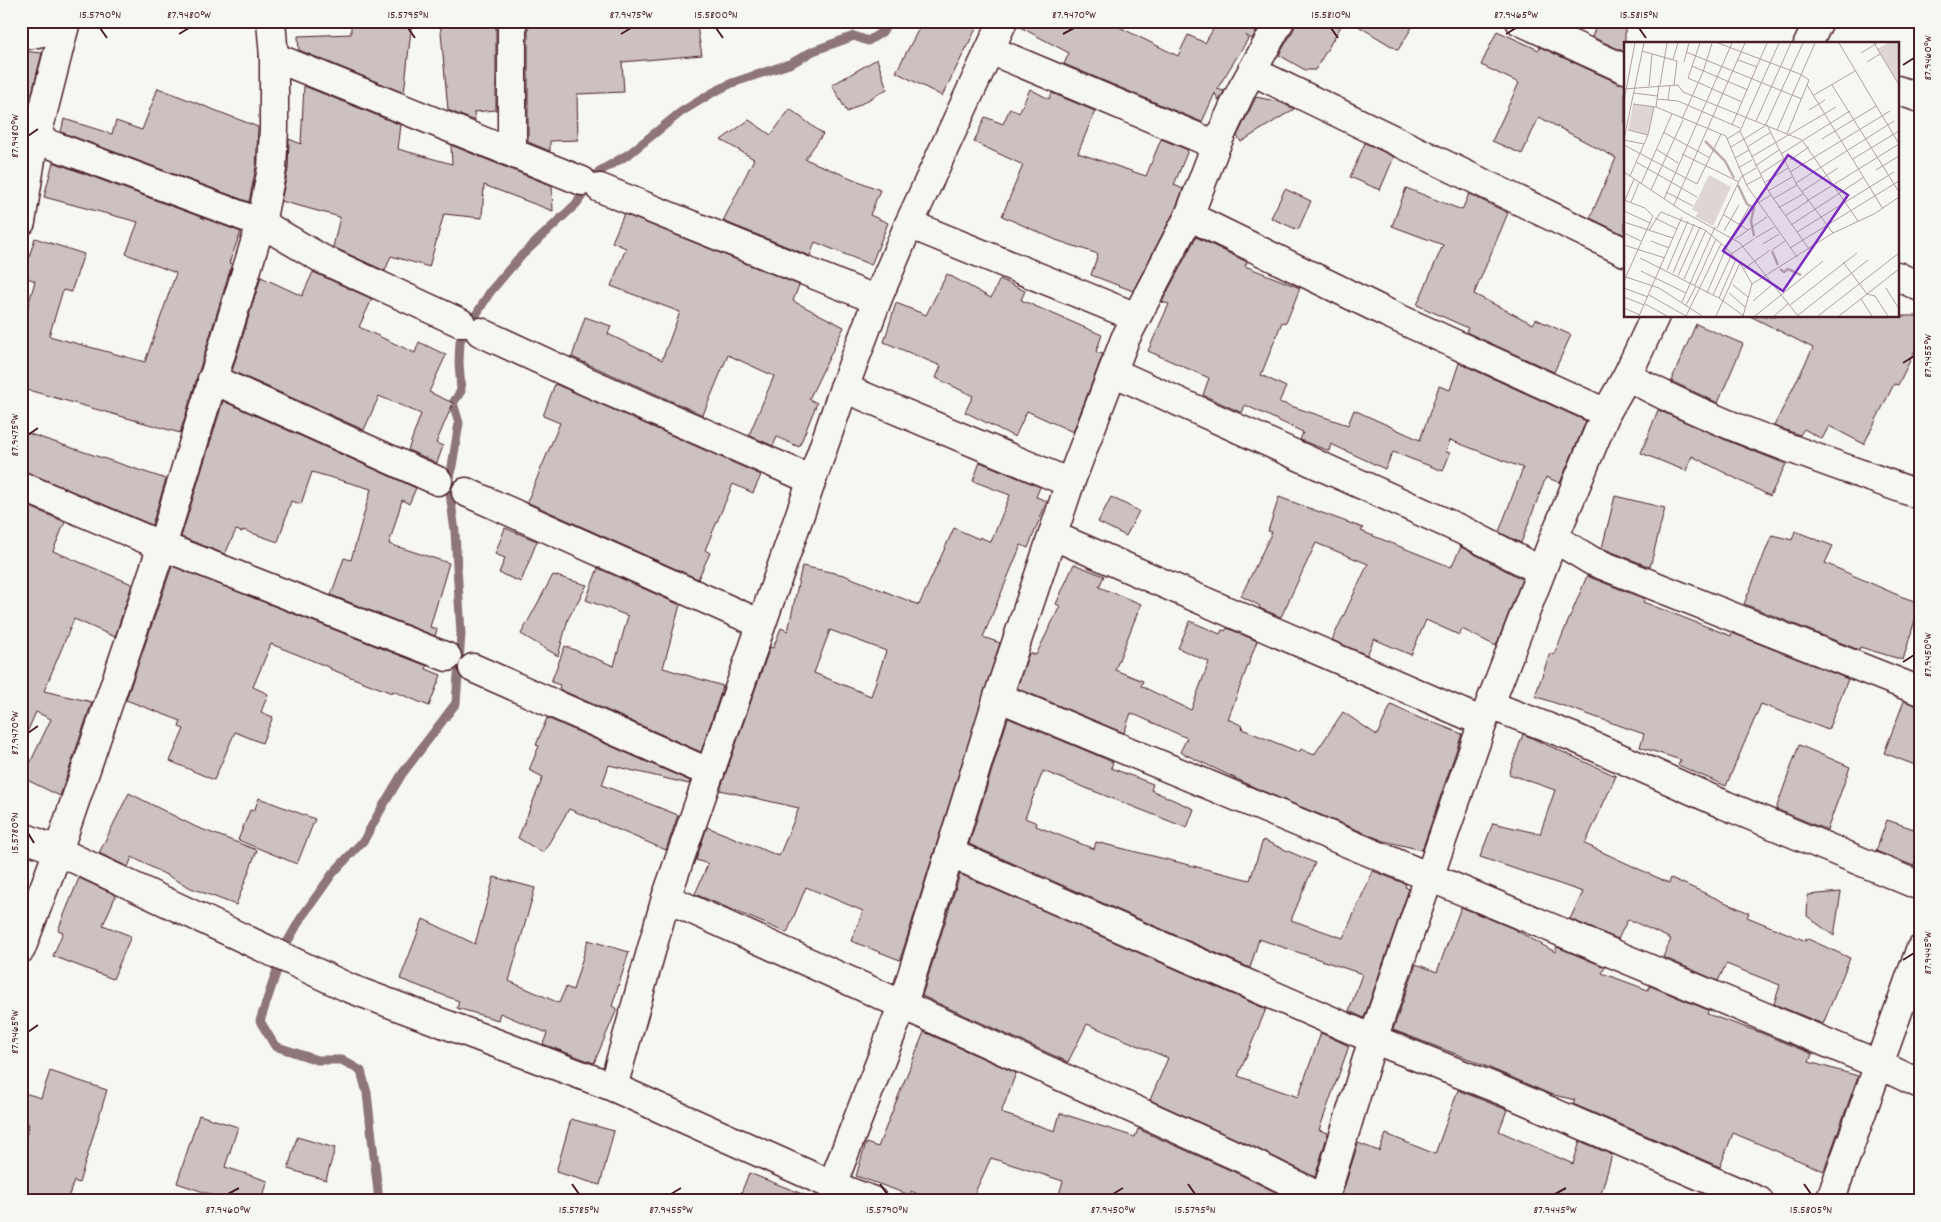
<svg xmlns="http://www.w3.org/2000/svg" width="1941" height="1222" font-family="Dekko,sans-serif">
<rect width="100%" height="100%" fill="#f6f6f2"/>
<filter id="ink" filterUnits="userSpaceOnUse"><feTurbulence type="fractalNoise" baseFrequency=".02" numOctaves="2"/><feDisplacementMap in="SourceGraphic" scale="10" xChannelSelector="R" yChannelSelector="G"/><feConvolveMatrix kernelMatrix="1 2 1 2 8 2 1 2 1" color-interpolation-filters="sRGB"/></filter>
<g filter="url(#ink)">
<g fill="none" stroke-linecap="round" stroke-linejoin="round">
<path stroke="#8e747a" stroke-width="9" d="M379,1201l-12,-108 -6,-22 -19,-11h-25l-42,-14 -15,-25 25,-75 16,-28 32,-45 31,-33 16,-29 22,-37 54,-71 5,-69 -6,-102 -6,-47 10,-62 -6,-20 8,-12 -2,-29 1,-21 30,-49 28,-33 58,-55 24,-33 29,-17 52,-42 31,-19 20,-10 60,-20 21,-12 41,-15 14,5 14,-9 7,-11"/>
</g>
<g fill="#ccc1c0" stroke="#4a1f2b" fill-rule="evenodd">
<path d="M351,21h61l-8,72 -105,-43 -1,-14 53,-2z"/>
<path d="M440,21h56v89l-22,2 1,9 -27,-11z"/>
<path d="M528,21h168l6,34 -80,7 2,30 -47,2 1,46 -28,1v10l-22,-9z"/>
<path d="M923,21h57l-38,75 -46,-24z"/>
<path d="M1018,21h89l71,35 10,-21 17,8 13,-22h44l-10,18 -7,-4 3,4 -31,50 7,2 -5,10 -4,-8 -13,29 -138,-58 5,-11 -51,-27z"/>
<path d="M1296,21h48l-29,49h-10l-26,-15 15,-26z"/>
<path d="M1350,21h66l-18,29z"/>
<path d="M1598,21h10l17,8v23l-33,-15z"/>
<path d="M1497,31l42,19 1,-3 78,36 7,1v151l-35,-17 26,-60 -77,-41 -17,37 -30,-13 27,-58 -38,-18z"/>
<path d="M21,51l21,2 -10,40 -11,-1z"/>
<path d="M877,59l10,30 -40,23 -15,-27z"/>
<path d="M304,86l97,39 -3,24 54,15 -1,-19 101,41 1,25 -69,-26 -2,33 -38,-4 -15,53 -38,-11 -6,15 -52,-24 7,-30 -59,-16 7,-31 1,-31 12,5z"/>
<path d="M158,88l100,39 -2,40 -7,35 -188,-70 3,-13 48,15 4,-13 26,9z"/>
<path d="M1030,89l19,10 3,-6 43,18 -17,42 68,23 15,-37 27,11 -14,35 9,4 -8,21 -42,81 -42,-16 7,-21 -42,-14 -54,-24 21,-51 -49,-23 11,-25 18,7 7,-16 9,5z"/>
<path d="M1256,97l24,5 14,7 -53,33 -4,-6z"/>
<path d="M790,109l33,25 -18,25 75,31 -10,25 18,8 -17,42 -56,-23 -5,14 -87,-35 31,-62 -33,-19 28,-20 22,15z"/>
<path d="M1365,143l29,14 -14,33 -30,-13z"/>
<path d="M53,162l188,70 -12,31 3,1 -52,169 -159,-45v-57l14,-50 -12,-5 12,-38 49,16 -13,38 -8,-2 -14,46 96,26 31,-89 -50,-19 12,-32 -94,-25z"/>
<path d="M1406,188l56,22 7,-16 39,19 -34,81 59,30 3,-5 35,16 -17,37 -88,-40 2,-4 -51,-23 26,-60 -51,-19z"/>
<path d="M1285,189l26,12 -13,29 -27,-12z"/>
<path d="M624,214l175,71 -6,16 51,26 -35,72 8,4 -18,44 -22,-10 -4,9 -24,-11 25,-59 -46,-21 -25,60 -131,-58 13,-40 26,9 -3,8 54,26 18,-48 -69,-26 15,-38 -14,-6z"/>
<path d="M1196,237l51,25 -2,4 55,22 -14,35 -4,-1 -21,53 25,12 -7,15 69,23 6,-15 66,30 19,-54 11,4 9,-27 127,58 -26,62 -14,-6 -25,66 -22,-11 24,-64 -73,-28 -4,12 4,1 -7,18 -50,-19 -8,17 -54,-25 -2,7 -29,-11 3,-8 -58,-27 -3,8 -39,-18 6,-17 -61,-27 21,-47 -7,-2z"/>
<path d="M313,272l59,27 -13,28 56,26 4,-11 27,13 -17,37 24,11 -17,40 7,3 -6,17 -29,-13 13,-36 -42,-18 -15,34 -132,-59 29,-94 41,19z"/>
<path d="M947,274l44,24 9,-19 25,12 -4,9 81,35 -6,17 7,2 -30,78 -46,-21 -12,26 -50,-25 8,-16 -37,-18 5,-12 -57,-24 12,-39 30,12z"/>
<path d="M1750,316h170v24l-22,45 -4,-1 -30,60 -35,-18 -7,13 -18,-10 -4,6 -26,-9 39,-78z"/>
<path d="M1696,324l47,20 -25,59 -47,-22z"/>
<path d="M555,384l206,91 -8,18 -20,-9 -28,66 5,3 -12,26 -171,-77 33,-79 -17,-7z"/>
<path d="M223,401l193,87 -7,16 -7,-4 -13,44 60,19 -19,64 7,2 -2,7 -104,-41 13,-37 7,2 20,-71 -59,-17 -11,32 -10,-3 -13,41 -35,-12 -1,2 -6,-2 -11,24 -44,-17z"/>
<path d="M1658,410l70,31 58,23 -16,32 -78,-40 -6,15 -45,-18z"/>
<path d="M21,431l145,48 -14,46 -125,-53 -6,-1z"/>
<path d="M980,462l60,25 -4,10 11,4 -19,47 -7,-3 -38,92 17,6 -100,317 -49,-19 12,-30 -57,-24 -19,46 -92,-39 13,-30 -12,-4 11,-33 72,29 20,-48 -79,-18 50,-143 3,1 8,-20 7,3 14,-65 42,9 75,30 35,-77 25,11 1,-2 11,5 19,-47 -37,-14zM830,630l56,21 -15,45 -57,-23z"/>
<path d="M1615,496l50,12 -15,59 -48,-19z"/>
<path d="M1111,497l28,14 -13,25 -28,-14z"/>
<path d="M1279,497l84,31 -2,3 90,36 10,-20 61,32 -26,67 -34,-17 -3,6 -33,-15 -15,35 -37,-16 -7,16 -35,-15 36,-76 -52,-21 -35,74 -22,-9 1,-2 -19,-10 31,-64 -4,-1z"/>
<path d="M21,503l44,19 -12,29 79,33 -17,53 -41,-18 -30,72 48,11 -32,94 -37,-18 28,-59 -15,-7 -15,34z"/>
<path d="M505,528l32,13 -16,41 -22,-9 6,-15 -10,-4z"/>
<path d="M1795,531l38,15 -8,17 75,33 20,7 -17,57 -43,-13 -1,3 -115,-46 28,-69 20,5z"/>
<path d="M1074,564l30,12 -5,11 42,17 -26,66 28,11 -2,5 50,24 18,-48 -31,-14 12,-27 30,13 2,-4 3,1 2,-3 30,13 -29,78 15,7 -1,3 57,23 2,-3 13,6 29,-43 34,23 14,-30 35,16 1,-1 35,14 -40,116 -38,-9 -124,-51 -80,-38 7,-14 -56,-25 -7,20 -107,-45 12,-35 7,2 24,-49 -4,-2z"/>
<path d="M172,566l255,100 -1,3 15,6 -12,31 -36,-15 -1,2 -62,-24 1,-1 -60,-24 -18,43 15,7 -7,18 12,5 -11,26 -27,-11 -21,48 -44,-19 14,-32 -5,-2 2,-6 -55,-21z"/>
<path d="M598,568l82,37 -17,63 60,18 -22,66 -142,-63 1,-4 -9,-3 14,-36 49,20 14,-50 -42,-16z"/>
<path d="M553,575l34,10 -19,34 -10,37 -37,-22z"/>
<path d="M1587,576l58,23 -2,3 88,34 1,-3 116,46 -20,51 -67,-26 -35,82 -48,-21 3,-5 -41,-13 4,-13 -109,-38 15,-43 4,2z"/>
<path d="M1904,701l16,5v61l-36,-14z"/>
<path d="M547,718l143,63 -1,3 -80,-19 -7,20 76,30 -12,35 -97,-41 -26,44 -25,-15 25,-61 -14,-7 10,-24 -3,-1z"/>
<path d="M1008,718l105,44 -2,6 42,16 -2,6 43,19 -7,19 -144,-57 -18,47 12,5 -1,3 58,23 2,-7 154,38 13,-40 52,23 -24,57 52,18 30,-67 33,13 -1,3 4,2 -45,129 -15,-7 13,-37 -103,-35 -9,29 -281,-124z"/>
<path d="M1523,734l93,42 -31,68 84,39 2,-5 78,35 -2,4 59,24v-3l44,20 -27,66 -49,-20 6,-19 -54,-21 -8,17 -55,-24 8,-18 -43,-20 -10,20 -48,-20 13,-27 -103,-35 13,-34 47,11 15,-44 -46,-16z"/>
<path d="M1799,745l51,22 -23,63 -51,-21z"/>
<path d="M129,793l67,34 61,23 -21,55 -45,-17 -59,-31 -4,10 -29,-14z"/>
<path d="M259,798l56,21 -18,45 -59,-24 12,-30 4,1z"/>
<path d="M1887,820l33,11v18l-6,17 -38,-15z"/>
<path d="M960,874l306,135 -28,67 60,21 23,-64 28,13 -30,84 9,3 -13,44 -61,-30 -104,-47 18,-42 -81,-34 -19,38 -146,-66z"/>
<path d="M494,877l41,11 -26,93 50,22 7,-16 7,3 15,-50 41,12 -17,54 5,3 -23,54 -51,-19 4,-11 -47,-20 -2,7 -41,-12 2,-7 -59,-22 23,-60 52,25z"/>
<path d="M79,878l37,17 -13,30 28,11 -18,43 -60,-23 10,-24 -5,-2z"/>
<path d="M1841,892l-7,44 -27,-20 1,-21z"/>
<path d="M1461,907l53,22 41,23 2,-5 48,20 -3,6 46,17 2,-4 58,24 -1,4 52,18 53,22 -3,8 49,14 -34,95 -91,-38 -13,34 -147,-63 2,-4 -25,-6 -81,-35 -76,-29 23,-66 21,8z"/>
<path d="M924,1032l92,41 -15,40 54,18 5,-18 75,24 3,-8 103,46 52,26h-236l6,-20 -72,-23 -20,43h-39l-21,-10 -1,4 -54,-19 10,-33 12,4z"/>
<path d="M50,1071l57,19 -28,93 -5,-2 -7,20h-46v-51l8,-23h-1l1,-3 -8,-3v-29l20,6z"/>
<path d="M1458,1090l49,20 -8,21 74,33 7,-23 32,14 -13,46h-255l-2,-6 16,-52 21,8 7,-17 49,20z"/>
<path d="M199,1115l39,12 -13,40 43,14 -7,20h-31l-53,-18z"/>
<path d="M571,1119l43,12 -14,54 -44,-13z"/>
<path d="M297,1137l38,11 -9,32 -38,-11z"/>
<path d="M749,1173l66,26v2h-77z"/>
</g>
<g fill="none" stroke-linecap="round" stroke-linejoin="round">
<g stroke="#4a1f2b" stroke-width="31">
<g id="street">
<path d="M1520,21l105,48"/>
<path d="M21,36l43,-8"/>
<path d="M1808,44l11,-23"/>
<path d="M990,50l226,95"/>
<path d="M274,57l308,124"/>
<path d="M1252,71l373,181"/>
<path d="M1897,90l23,8"/>
<path d="M36,139l225,84 61,36 139,64"/>
<path d="M512,152v-131"/>
<path d="M600,188l277,112"/>
<path d="M1189,216l198,97 219,100"/>
<path d="M21,222l10,-63 35,-138"/>
<path d="M909,224l227,93"/>
<path d="M1897,276l23,11"/>
<path d="M480,332l108,50 224,98"/>
<path d="M1113,372l351,159 77,40"/>
<path d="M1627,376c92,51 194,83 293,119"/>
<path d="M212,379l226,102"/>
<path d="M844,388l226,95"/>
<path d="M21,486l141,60 285,111"/>
<path d="M466,492l295,132"/>
<path d="M1054,536l429,186"/>
<path d="M1554,538l38,23 328,130"/>
<path d="M473,668l237,105"/>
<path d="M998,697l882,368 40,19"/>
<path d="M1490,705l83,32 152,68 195,81"/>
<path d="M21,836l37,15 291,137 264,99 219,98 41,16"/>
<path d="M950,853l423,186 128,51 258,111"/>
<path d="M666,898l582,263 80,40"/>
<path d="M21,949l37,-98 104,-305 99,-323 11,-54 2,-41v-71l-3,-36"/>
<path d="M613,1087l53,-189 178,-510 33,-88 32,-76 94,-203"/>
<path d="M832,1185l71,-181 95,-307 72,-214 55,-144 64,-123 27,-71 26,-56 38,-68"/>
<path d="M1324,1201l49,-162 110,-317 71,-184 52,-125 21,-37 28,-60"/>
<path d="M1830,1201l90,-251"/>
</g>
</g>
<use href="#street" stroke="#f6f6f2" stroke-width="28"/>
</g>
</g>
<path fill="none" stroke="#4a1f2b" stroke-width="2" d="M100,28l7,10M408,28l7,10M716,28l7,10M1331,28l7,10M1639,28l7,10M179,34l10,-6M621,34l10,-6M1063,34l11,-6M1506,34l10,-6M1903,65l11,-7M28,136l10,-7M1903,363l11,-7M28,435l10,-7M1903,662l11,-7M28,733l10,-7M28,833l6,10M1903,960l11,-7M28,1032l10,-7M572,1184l7,10M880,1184l7,10M1188,1184l7,10M1804,1184l7,10M228,1194l11,-6M671,1194l10,-6M1113,1194l10,-6M1555,1194l11,-6"/>
<g transform="translate(1624 42)">
<rect width="275" height="275" fill="#f6f6f2"/>
<path d="M264,1h11l-2,38 -20,-32zM9,62l21,3 -6,28 -20,-5zM85,133l22,12 -18,39 -18,-9 3,-5 -6,-2z" fill="#ddd6d5"/>
<path fill="none" stroke="#bbadae" stroke-width="2.5" d="M81,99l20,20 9,17M114,143l9,19 7,4 -3,13 3,15M148,209l6,14M156,227l4,3 4,-3 13,6"/>
<path fill="none" stroke="#b1a0a2" stroke-width="1" d="M76,1l-12,35 54,24M94,1l82,31 9,6 -2,5M215,1l60,101M250,1l25,42M18,9l35,10 -3,24M62,10l116,47M237,11l16,-10M49,17l5,-16M114,18l19,7M60,20l5,-19M243,20l13,-8M68,24l56,24M36,43l7,-42M208,43l67,107M25,44l3,-32M0,47l54,-4 5,7 119,48 56,81M10,51l23,3M190,53l41,-24M33,57l21,2 62,27M44,58l2,-15M0,59l11,-58M9,62l23,3 70,29 21,50 50,71M32,65l3,-22M185,68l16,-10M58,77l21,-47 9,-29M132,79l35,-78M108,83l35,-82M143,83l30,60 36,48M4,88l20,5M153,88l38,-87M116,89l29,61 40,57M39,90l47,26M163,92l20,-49 76,124M0,97l20,-96M103,97l13,-8 39,-88M198,97l54,-33M0,98l20,4M0,103l73,39 24,-50M107,105l34,-21 38,-83M123,105l24,-15M32,107l22,14M58,112l57,28M157,112l69,-43M127,115l85,-50M111,116l14,-8M229,117l46,-28M166,118l19,-13M12,120l61,35M131,124l24,-16M114,126l14,-8M252,128l23,-14M0,130l60,40 56,31 58,73M166,130l100,-61M136,132l23,-15M6,134l18,-41 6,-28M140,141l24,-15M172,141l98,-62M17,142l31,-70M122,143l15,-8M27,148l32,-70M144,149l24,-14M42,150l27,14M177,150l37,-24M40,157l68,-156M149,157l24,-14M0,158l21,8 8,8 -29,65M1,158l9,-21M183,159l92,-57M7,160l8,-19M134,161l13,-8M50,163l71,-162M154,166l25,-14M0,169l26,12M100,173l24,15M161,174l23,-15M31,176l22,11M0,180l49,16M167,183l73,-48M128,185l15,-10M93,186l24,-51 15,-9M25,188l12,-18 44,18 19,16 16,17 12,21 -9,32M100,189l15,-26M173,190l97,-60M0,191l17,8M108,195l17,-30M131,196l19,-11M111,197l16,-11M27,199l18,7M139,202l16,-10M0,203l41,13M166,206l109,-67M148,208l13,-9M107,212l23,-15M16,216l79,40 25,18M219,220l24,32 8,2 13,20M120,227l26,-19M43,228l21,-49M17,229l45,22M49,231l21,-49M54,234l22,-49M2,235l33,11 43,28M60,237l22,-49M128,242l81,-51 41,-19 25,-17M71,243l21,-46M109,243l15,12M0,246l24,9M262,246l13,21M83,251l19,-45M105,251l16,14M25,253l37,21M89,253l19,-41M0,255l20,8M95,256l17,-39M237,257l11,17M129,259l20,-17M58,260l33,-75M21,262l22,12M62,263l10,-19M166,263l67,-52M0,266l16,7M15,274l43,-99M62,274l35,-72M92,274l24,-53M131,274l68,-55M150,274l15,-13M173,274l71,-56M194,274l81,-63M215,274l60,-47"/>
<path fill="#7b2cbf" fill-opacity="0.15" stroke="#7b2cbf" stroke-width="2.5" d="M164,113l60,40 -65,96 -60,-40z"/>
<rect width="275" height="275" fill="none" stroke="#4a1f2b" stroke-width="2.5"/>
</g>
<rect width="1941" height="1222" fill="none" stroke="#f6f6f2" stroke-width="55"/>
<rect x="28" y="28" width="1886" height="1166" fill="none" stroke="#4a1f2b" stroke-width="2"/>
<g font-size="12" text-anchor="middle" fill="#4a1f2b">
<text x="100" y="18">15.5790°N</text>
<text x="189" y="18">87.9480°W</text>
<text x="408" y="18">15.5795°N</text>
<text x="631" y="18">87.9475°W</text>
<text x="716" y="18">15.5800°N</text>
<text x="1074" y="18">87.9470°W</text>
<text x="1331" y="18">15.5810°N</text>
<text x="1516" y="18">87.9465°W</text>
<text x="1639" y="18">15.5815°N</text>
<text transform="translate(1927 58) rotate(-90)" y="4">87.9460°W</text>
<text transform="translate(14 136) rotate(-90)" y="4">87.9480°W</text>
<text transform="translate(1927 356) rotate(-90)" y="4">87.9455°W</text>
<text transform="translate(14 435) rotate(-90)" y="4">87.9475°W</text>
<text transform="translate(1927 655) rotate(-90)" y="4">87.9450°W</text>
<text transform="translate(14 733) rotate(-90)" y="4">87.9470°W</text>
<text transform="translate(14 833) rotate(-90)" y="4">15.5780°N</text>
<text transform="translate(1927 953) rotate(-90)" y="4">87.9445°W</text>
<text transform="translate(14 1032) rotate(-90)" y="4">87.9465°W</text>
<text x="228" y="1213">87.9460°W</text>
<text x="579" y="1213">15.5785°N</text>
<text x="671" y="1213">87.9455°W</text>
<text x="887" y="1213">15.5790°N</text>
<text x="1113" y="1213">87.9450°W</text>
<text x="1195" y="1213">15.5795°N</text>
<text x="1555" y="1213">87.9445°W</text>
<text x="1811" y="1213">15.5805°N</text>
</g>
</svg>
